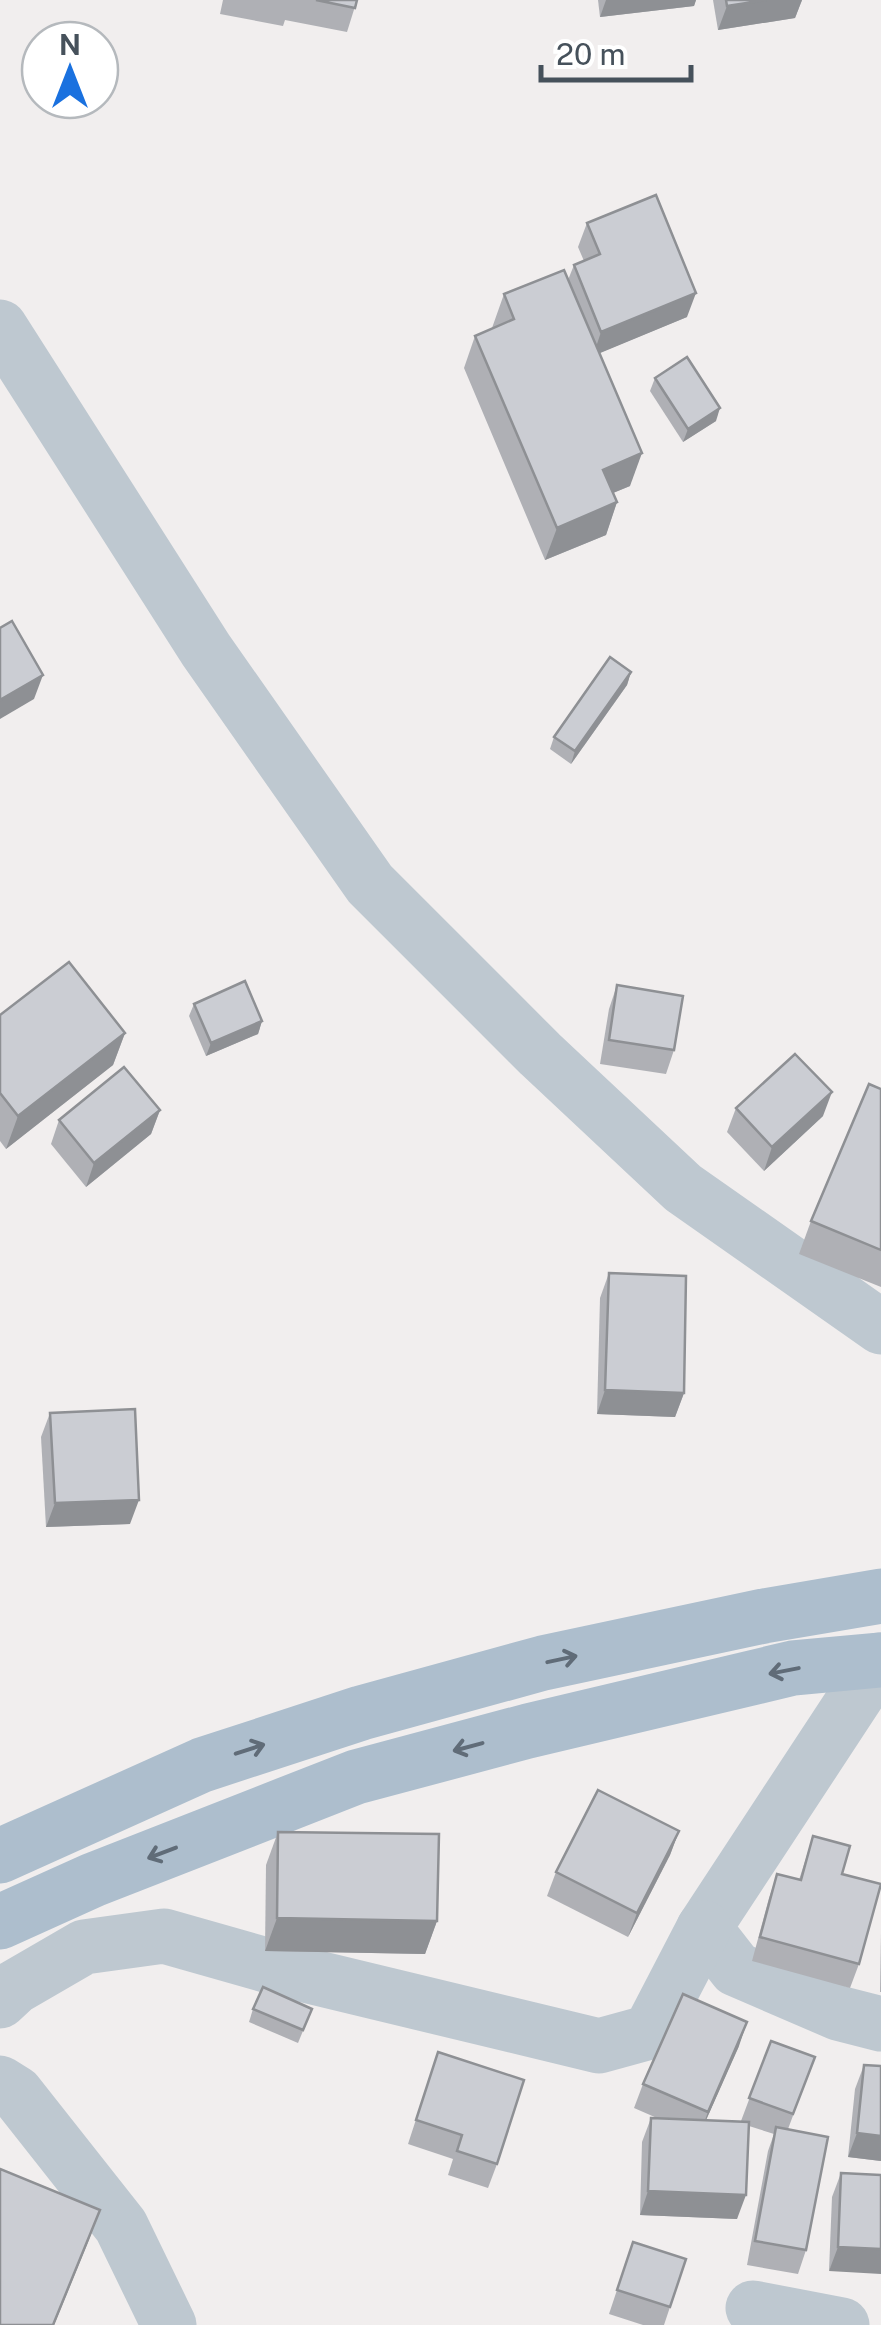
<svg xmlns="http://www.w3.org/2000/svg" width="881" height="2325" font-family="'Public Sans',sans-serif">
<rect width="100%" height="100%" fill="#f1eeee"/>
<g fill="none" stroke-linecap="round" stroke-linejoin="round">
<g stroke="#bec8d0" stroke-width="55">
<path d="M0,327l206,323 164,234 170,170 143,134 198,139"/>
<path d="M880,1660l-176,268 32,41 102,44 43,11"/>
<path d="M0,2001l15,-14 69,-40 80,-11 116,33 319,77 51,-14 54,-104"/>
<path d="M0,2083l16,10 105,133 48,99"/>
<path d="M753,2308l89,17"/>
</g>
<g stroke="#adbecd" stroke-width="55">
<path d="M0,1856l202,-91 159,-52 182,-50 221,-47 117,-20"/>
<path d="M0,1922l93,-42 263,-103 172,-46 265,-63 88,-8"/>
</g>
</g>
<g fill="#afb0b5">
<path d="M223,0h134l-10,32 -62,-12 -2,6 -63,-12z"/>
<path d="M598,0h98l-2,6 -94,11z"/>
<path d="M713,0h89l-7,18 -77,12z"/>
<path d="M587,223l100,94 -88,36 31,133 -17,7 4,9 -11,33 -61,25 -81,-192 11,-32 17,-8 12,-34 64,-14 6,-15 10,-4 -6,-14z"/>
<path d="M655,378l61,43 -33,21 -33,-51z"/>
<path d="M631,672l-4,13 -56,79 -21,-15 4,-12z"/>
<path d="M617,985l57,65 -8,24 -66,-10 9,-55z"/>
<path d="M194,1004l68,17 -4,13 -52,22 -17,-40z"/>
<path d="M0,1015l125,18 -12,32 -107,84 -6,-8z"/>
<path d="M881,1089v198l-82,-33 12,-33z"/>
<path d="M736,1108l87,8 -59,55 -37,-39z"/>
<path d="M160,1110l-9,24 -65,53 -35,-43 8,-24z"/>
<path d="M609,1273l75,120 -9,24 -78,-3 3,-116z"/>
<path d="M50,1413l80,111 -84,3 -5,-90z"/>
<path d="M679,1831l-9,24 -42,82 -81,-41 9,-24z"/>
<path d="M278,1832l159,89 -12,33 -160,-3 1,-86z"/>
<path d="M813,1836l29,38 17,90 -9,24 -98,-27 17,-63 8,-24 22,6z"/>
<path d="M881,1933v59h-1z"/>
<path d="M253,2009h59l-14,34 -49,-21z"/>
<path d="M771,2041l44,16 -27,72 18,121 -8,24 -51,-9 21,-114 6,-17 -25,-8 -12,93 -97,-4 2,-73 9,-24h6l-23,-10 9,-24 96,-38 -33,74 35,1z"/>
<path d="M438,2052l59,112 -9,24 -40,-13 5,-16 -45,-15z"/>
<path d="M864,2065l17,96 -33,-4 7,-68z"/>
<path d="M841,2173l40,2 -52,96 3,-74z"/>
<path d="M633,2242l37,65 -6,18h-21l-34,-11z"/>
</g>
<g fill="#8e9094">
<path d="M606,0h90l-2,6 -94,11z"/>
<path d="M766,0h36l-7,18 -77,12 9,-24z"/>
<path d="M696,293l-9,24 -94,39 8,-24z"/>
<path d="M720,408l-4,13 -33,21 5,-13z"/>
<path d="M642,453l-12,33 -39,16 12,-32z"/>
<path d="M617,502l-11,33 -61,25 12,-32z"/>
<path d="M631,672l-4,13 -56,79 4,-13z"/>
<path d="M43,675l-9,24 -34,20v-19z"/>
<path d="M262,1021l-4,13 -52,22 5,-13z"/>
<path d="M125,1033l-12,32 -107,84 12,-33z"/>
<path d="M832,1092l-9,24 -59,55 8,-24z"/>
<path d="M160,1110l-9,24 -65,53 8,-24z"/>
<path d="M605,1390l79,3 -9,24 -78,-3z"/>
<path d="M139,1500l-9,24 -84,3 9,-24z"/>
<path d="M679,1831l-9,24 -42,82 9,-24z"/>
<path d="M277,1918l160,3 -12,33 -160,-3z"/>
<path d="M747,2022l-8,24 -40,90 9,-24z"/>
<path d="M857,2133l24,3v25l-33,-4z"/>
<path d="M648,2191l98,4 -9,24 -97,-4z"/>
<path d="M100,2210l-12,32 -34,83h-1z"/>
<path d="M838,2247l43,2v25l-52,-3z"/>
</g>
<g fill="#cbcdd3" stroke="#8e9094" stroke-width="2.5">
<path d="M316,0h41l-2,8z"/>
<path d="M726,0h40l-39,6z"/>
<path d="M656,195l40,98 -95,39 -27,-67 26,-11 -13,-31z"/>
<path d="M564,270l78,183 -39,17 14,32 -60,26 -82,-192 39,-17 -10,-25z"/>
<path d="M687,357l33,51 -32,21 -33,-51z"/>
<path d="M12,621l31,54 -43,25v-72z"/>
<path d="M610,657l21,15 -56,79 -21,-14z"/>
<path d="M69,962l56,71 -107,83 -18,-23v-78z"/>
<path d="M245,981l17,40 -51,22 -17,-39z"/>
<path d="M617,985l66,11 -9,54 -65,-10z"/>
<path d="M795,1054l37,38 -60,55 -36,-39z"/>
<path d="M124,1067l36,43 -66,53 -35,-43z"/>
<path d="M869,1084l12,5v161l-70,-29z"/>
<path d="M609,1273l77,3 -2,117 -79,-3z"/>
<path d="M135,1409l4,91 -84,3 -5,-90z"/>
<path d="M598,1790l81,41 -42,82 -81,-41z"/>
<path d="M278,1832l161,2 -2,87 -160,-3z"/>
<path d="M813,1836l37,10 -8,28 39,10 -22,80 -99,-27 17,-63 24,6z"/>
<path d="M263,1987l49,22 -9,21 -50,-21z"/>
<path d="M683,1994l64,28 -39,90 -65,-28z"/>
<path d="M771,2041l44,16 -22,57 -44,-16z"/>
<path d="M438,2052l86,28 -27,84 -40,-13 5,-16 -46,-15z"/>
<path d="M864,2065l17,1v70l-24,-3z"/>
<path d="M651,2118l98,4 -3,73 -98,-4z"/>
<path d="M776,2127l52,10 -22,113 -51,-9z"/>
<path d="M0,2169l100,41 -47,115h-53z"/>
<path d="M841,2173l40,2v74l-43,-2z"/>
<path d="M633,2242l53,17 -16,48 -53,-17z"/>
</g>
<defs><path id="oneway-shaft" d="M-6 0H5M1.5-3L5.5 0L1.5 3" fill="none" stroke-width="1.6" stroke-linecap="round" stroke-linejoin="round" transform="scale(2.5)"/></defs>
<g stroke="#606c78">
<use href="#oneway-shaft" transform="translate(562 1659) rotate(-12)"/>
<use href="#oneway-shaft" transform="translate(784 1671) rotate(169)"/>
<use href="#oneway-shaft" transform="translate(468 1747) rotate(165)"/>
<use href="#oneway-shaft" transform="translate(250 1749) rotate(-18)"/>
<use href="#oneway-shaft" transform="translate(162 1853) rotate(159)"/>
</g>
<g transform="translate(70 70)"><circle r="48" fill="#ffffff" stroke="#b5b9bd" stroke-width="2.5"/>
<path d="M0-8L18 38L0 25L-18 38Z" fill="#1a71df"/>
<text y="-15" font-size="28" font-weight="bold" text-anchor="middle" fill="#46515b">N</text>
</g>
<path d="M541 65v15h150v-15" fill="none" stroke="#46515b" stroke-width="5"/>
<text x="556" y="65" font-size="30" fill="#46515b" stroke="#ffffff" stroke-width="8" paint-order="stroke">20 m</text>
</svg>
